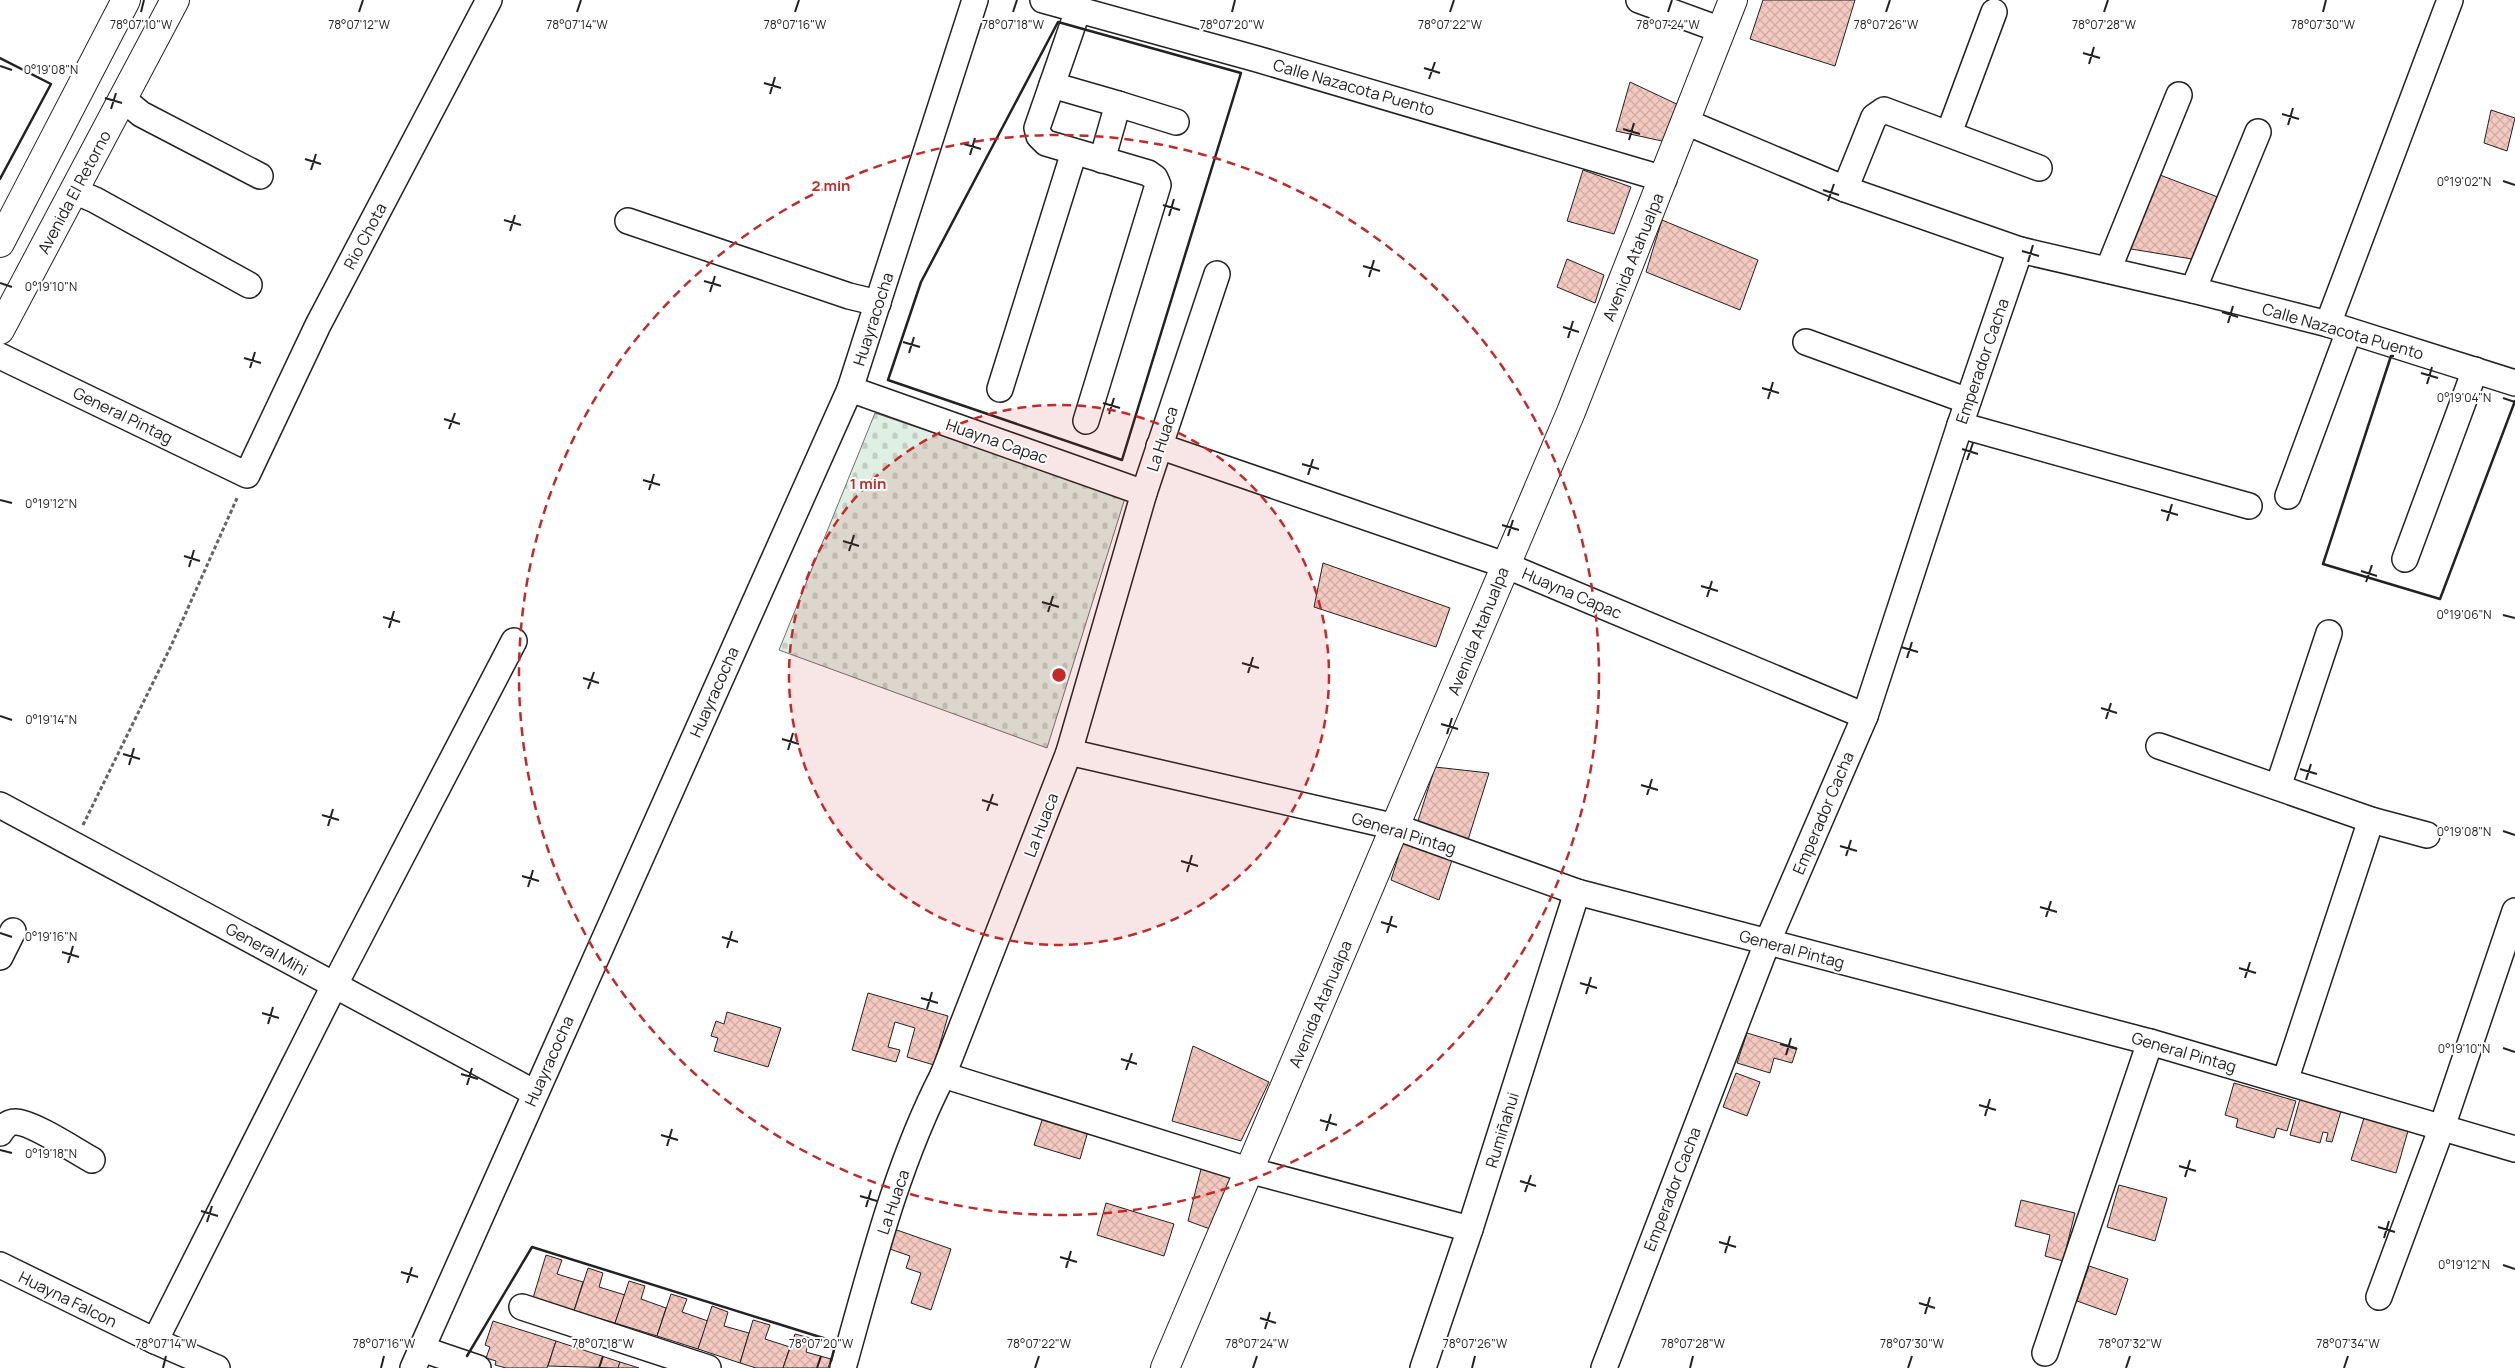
<svg xmlns="http://www.w3.org/2000/svg" width="2515" height="1368" font-family="Manrope,sans-serif">
<defs>
<pattern id="cemetery-stones" width="16" height="16" patternUnits="userSpaceOnUse" patternTransform="scale(1.25)"><rect width="16" height="16" fill="#e0efe3"/><path d="M2 7V4a2 2 0 0 1 4 0v3zM10 15v-3a2 2 0 0 1 4 0v3z" fill="#c0cdc2"/></pattern>
<pattern id="building-cross-hatch" width="8" height="8" patternUnits="userSpaceOnUse" patternTransform="scale(1.25)"><rect width="8" height="8" fill="#f3c9c0"/><path d="M0 0l8 8M0 8l8-8" fill="none" stroke="#d0aca5"/></pattern>
</defs>
<rect width="100%" height="100%" fill="#fff"/>
<path fill="url(#cemetery-stones)" stroke="#6f6f6f" d="M875,413l250,85 -78,250 -268,-98z"/>
<g fill="url(#building-cross-hatch)" stroke="#222">
<path d="M1763,0h92l-20,66 -85,-27z"/>
<path d="M1630,82l53,25 -21,34 -46,-10z"/>
<path d="M2491,110l24,8 -8,33 -23,-8z"/>
<path d="M1583,170l48,17 -17,47 -47,-13z"/>
<path d="M2160,175l63,24 -25,61 -73,-12z"/>
<path d="M1662,220l96,40 -18,50 -94,-38z"/>
<path d="M1567,259l37,16 -9,28 -38,-16z"/>
<path d="M1323,563l127,45 -14,39 -122,-40z"/>
<path d="M1435,767l54,6 -22,70 -50,-19z"/>
<path d="M1405,835l49,19 -15,46 -48,-20z"/>
<path d="M868,993l80,23 -14,49 -27,-8 8,-29 -20,-6 -7,25 12,3 -4,12 -44,-12z"/>
<path d="M727,1012l54,16 -13,39 -54,-16 4,-13 -7,-2 5,-15 8,3z"/>
<path d="M1747,1033l50,15 -5,15 -18,-5 -4,15 -33,-10z"/>
<path d="M1193,1046l76,36 -28,59 -69,-20z"/>
<path d="M1736,1073l24,9 -13,34 -24,-9z"/>
<path d="M2234,1083l62,18 -9,30 -10,-3 -3,10 -38,-11 2,-8 -13,-4z"/>
<path d="M2300,1099l41,12 -9,31 -6,-1 2,-8 -5,-1 -3,11 -30,-8z"/>
<path d="M1044,1114l45,14 -9,31 -46,-14z"/>
<path d="M2364,1118l44,13 -12,42 -45,-13z"/>
<path d="M1203,1161l34,6 -27,62 -22,-8z"/>
<path d="M2119,1185l48,13 -12,43 -48,-14z"/>
<path d="M2021,1200l54,13 -12,48 -18,-5 5,-21 -35,-9z"/>
<path d="M1106,1203l68,21 -10,32 -67,-21z"/>
<path d="M894,1229l57,20 -20,61 -20,-7 10,-30 -15,-5 4,-12 -23,-8z"/>
<path d="M546,1255l16,5 -5,14 26,8 -9,29 -41,-13z"/>
<path d="M2089,1266l39,13 -12,36 -39,-14z"/>
<path d="M588,1268l15,5 -4,14 26,8 -10,28 -41,-12z"/>
<path d="M629,1281l16,5 -4,13 25,9 -9,28 -42,-13z"/>
<path d="M671,1294l16,5 -5,13 26,9 -10,28 -41,-13z"/>
<path d="M712,1306l16,6 -4,14 25,7 -9,30 -42,-14z"/>
<path d="M753,1320l17,5 -5,14 25,8 -7,21h-27l-16,-5z"/>
<path d="M493,1321l63,20 -9,27h-41l-11,-3 1,-4 -10,-3 4,-11 -5,-2z"/>
<path d="M795,1334l15,4 -4,14 25,7 -3,9h-45z"/>
<path d="M556,1341l64,21 -2,6 -70,-2z"/>
<path d="M620,1362l19,6h-21z"/>
</g>
<g fill="none" stroke-linecap="round" stroke-linejoin="round">
<g stroke="#222" stroke-width="28">
<g id="minor">
<path d="M1043,0l214,59 407,120"/>
<path d="M1639,0l82,30"/>
<path d="M1078,10l-41,118 2,8 7,7 102,30 7,5 3,7 -72,236"/>
<path d="M1052,85l66,19 -16,56"/>
<path d="M123,99l18,15 119,62"/>
<path d="M1118,104l58,18"/>
<path d="M1686,122l159,67 175,61 173,40 135,34 187,59"/>
<path d="M1949,133l45,-121"/>
<path d="M1845,189l29,-72 10,-7 155,58"/>
<path d="M74,191l21,9 154,85"/>
<path d="M628,221l221,75 29,7"/>
<path d="M2108,270l71,-175"/>
<path d="M2193,290l65,-158"/>
<path d="M2328,324l122,-324"/>
<path d="M1806,342l162,59"/>
<path d="M0,356l247,119 71,-150 171,-325"/>
<path d="M850,389l294,104"/>
<path d="M1000,389l74,-237"/>
<path d="M1960,425l289,81"/>
<path d="M1159,446l346,119 360,151"/>
<path d="M2288,496l61,-165"/>
<path d="M2405,559l70,-189"/>
<path d="M2159,746l212,74 56,15"/>
<path d="M1069,752l327,75 181,65 573,150 365,107"/>
<path d="M2278,787l51,-154"/>
<path d="M0,805l535,288"/>
<path d="M0,957l13,-26"/>
<path d="M943,1075l305,95 222,59"/>
<path d="M2285,1081l86,-261"/>
<path d="M0,1133c3,-5 8,-11 15,-11 15,-1 61,29 77,38"/>
<path d="M0,1265l155,76 62,27"/>
<path d="M2379,1297l63,-170 73,-216"/>
<path d="M522,1307l186,61"/>
<path d="M155,1341l179,-355 180,-345"/>
<path d="M422,1349l56,19"/>
<path d="M2045,1353l105,-311"/>
<path d="M413,1368l437,-979 125,-389"/>
<path d="M843,1368c28,-99 53,-202 100,-293l126,-323 75,-259 73,-219"/>
<path d="M1423,1368l47,-139 107,-337"/>
<path d="M1604,1368l163,-425 98,-227 95,-291 60,-175"/>
</g>
</g>
<g stroke="#222" stroke-width="30">
<g id="major">
<path d="M0,243l126,-243"/>
<path d="M0,330l175,-330"/>
<path d="M1165,1368l406,-956 162,-412"/>
</g>
</g>
<path stroke="#646464" stroke-width="3" stroke-dasharray="4 2.5" stroke-linecap="butt" d="M83,825l88,-179 67,-150"/>
<use href="#minor" stroke="#fff" stroke-width="25"/>
<use href="#major" stroke="#fff" stroke-width="28"/>
<g stroke="#222" stroke-width="2.5">
<path d="M1058,22l183,51 -119,387 -234,-80 33,-98z"/>
<path d="M0,58l51,26 -51,95"/>
<path d="M2393,356h-2l-68,208 117,35 75,-198"/>
<path d="M467,1356l65,-109 304,95 -5,19"/>
</g>
</g>
<path fill="none" stroke="#222" stroke-width="2" d="M141,12l3,-12M359,12l4,-12M577,12l4,-12M795,12l4,-12M1013,12l4,-12M1232,12l3,-12M1450,12l4,-12M1668,12l4,-12M1886,12l4,-12M2104,12l4,-12M2323,12l3,-12M2083,53l17,5M2089,64l5,-17M0,66l12,4M1424,68l16,5M1429,79l6,-17M764,83l17,5M770,94l5,-17M105,98l17,5M111,109l5,-16M2282,114l17,5M2288,125l5,-17M1623,129l17,5M1629,140l5,-17M964,144l17,5M970,155l5,-17M305,159l16,5M311,170l5,-16M2503,181l12,4M1823,190l16,5M1828,201l6,-17M1163,205l17,5M1169,216l5,-17M504,220l17,5M510,231l5,-16M2022,251l17,5M2028,262l5,-17M1363,266l17,5M1369,277l5,-17M704,281l17,5M0,283l12,4M710,292l5,-16M2222,312l16,5M2228,323l5,-17M1563,327l16,5M1568,338l5,-17M903,342l17,5M909,353l5,-16M244,358l17,5M250,368l5,-16M2421,373l17,5M2427,384l5,-17M1762,388l17,5M2503,398l12,4M1768,399l5,-17M1103,403l17,5M1109,414l5,-16M444,419l16,5M449,429l6,-16M1962,449l16,5M1967,460l6,-17M1302,464l17,5M1308,475l5,-16M643,480l17,5M649,490l5,-16M0,500l12,3M2161,510l17,5M2167,521l5,-17M1502,525l17,5M1508,536l5,-16M843,541l16,5M849,551l5,-16M184,556l16,5M189,567l5,-17M2361,571l16,5M2366,582l6,-17M1701,586l17,5M1707,597l5,-16M1042,602l17,5M1048,612l5,-16M2503,615l12,3M383,617l17,5M389,628l5,-17M1901,647l17,5M1907,658l5,-16M1242,663l17,5M1248,673l5,-16M583,678l16,5M588,689l6,-17M2101,708l16,5M0,716l12,4M2106,719l5,-16M1441,724l17,5M1447,734l5,-16M782,739l17,5M788,750l5,-17M123,754l17,5M129,765l5,-17M2300,769l17,5M2306,780l5,-16M1641,785l17,5M1647,795l5,-16M982,800l16,5M987,811l6,-17M322,815l17,5M328,826l5,-17M2503,831l12,4M1840,846l17,5M1846,856l5,-16M1181,861l17,5M1187,872l5,-17M522,876l17,5M528,887l5,-17M2040,907l17,5M2046,917l5,-16M1381,922l16,5M0,933l12,4M1387,933l5,-17M722,937l16,5M727,948l5,-17M62,952l17,5M68,963l5,-17M2239,968l17,5M2245,978l5,-16M1580,983l17,5M1586,994l5,-17M921,998l17,5M927,1009l5,-17M262,1013l17,5M268,1024l5,-17M1780,1044l17,5M2503,1048l12,4M1786,1055l5,-17M1121,1059l16,5M1126,1070l6,-17M461,1074l17,5M467,1085l5,-17M1979,1105l17,5M1985,1116l5,-17M1320,1120l17,5M1326,1131l5,-17M661,1135l17,5M667,1146l5,-17M0,1150l12,3M2179,1166l17,5M2185,1177l5,-17M1520,1181l16,5M1525,1192l6,-17M860,1196l17,5M866,1207l5,-17M201,1211l17,5M207,1222l5,-16M2378,1227l17,5M2384,1238l5,-17M1719,1242l17,5M1725,1253l5,-17M1060,1257l17,5M2503,1265l12,4M1066,1268l5,-17M401,1272l17,5M407,1283l5,-16M1919,1303l16,5M1925,1314l5,-17M1260,1318l16,5M1265,1329l5,-17M163,1368l3,-12M381,1368l3,-12M599,1368l4,-12M817,1368l4,-12M1035,1368l4,-12M1253,1368l4,-12M1472,1368l3,-12M1690,1368l3,-12M1908,1368l4,-12M2126,1368l4,-12M2344,1368l4,-12"/>
<circle cx="1059" cy="675" r="270" fill="#c62828" fill-opacity=".12"/>
<g fill="none" stroke="#c62828" stroke-width="2.5" stroke-dasharray="9 6">
<circle cx="1059" cy="675" r="270"/>
<circle cx="1059" cy="675" r="540"/>
</g>
<g text-anchor="middle" stroke-width="4" stroke-linejoin="round" paint-order="stroke">
<g font-size="16" fill="#222" stroke="#fff">
<text transform="translate(1354 87) rotate(16)" y="6">Calle Nazacota Puento</text>
<text transform="translate(74 192) rotate(-62)" y="6">Avenida El Retorno</text>
<text transform="translate(365 236) rotate(-62)" y="6">Rio Chota</text>
<text transform="translate(1633 257) rotate(-68)" y="6">Avenida Atahualpa</text>
<text transform="translate(873 319) rotate(-72)" y="6">Huayracocha</text>
<text transform="translate(2343 331) rotate(16)" y="6">Calle Nazacota Puento</text>
<text transform="translate(1982 361) rotate(-71)" y="6">Emperador Cacha</text>
<text transform="translate(123 415) rotate(26)" y="6">General Pintag</text>
<text transform="translate(1162 439) rotate(-72)" y="6">La Huaca</text>
<text transform="translate(997 441) rotate(19)" y="6">Huayna Capac</text>
<text transform="translate(1572 593) rotate(23)" y="6">Huayna Capac</text>
<text transform="translate(1478 631) rotate(-68)" y="6">Avenida Atahualpa</text>
<text transform="translate(714 692) rotate(-66)" y="6">Huayracocha</text>
<text transform="translate(1823 813) rotate(-67)" y="6">Emperador Cacha</text>
<text transform="translate(1041 825) rotate(-69)" y="6">La Huaca</text>
<text transform="translate(1404 833) rotate(17)" y="6">General Pintag</text>
<text transform="translate(267 949) rotate(29)" y="6">General Mihi</text>
<text transform="translate(1792 949) rotate(15)" y="6">General Pintag</text>
<text transform="translate(1320 1004) rotate(-67)" y="6">Avenida Atahualpa</text>
<text transform="translate(2184 1052) rotate(16)" y="6">General Pintag</text>
<text transform="translate(549 1061) rotate(-66)" y="6">Huayracocha</text>
<text transform="translate(1502 1130) rotate(-73)" y="6">Rumiñahui</text>
<text transform="translate(1672 1189) rotate(-69)" y="6">Emperador Cacha</text>
<text transform="translate(893 1202) rotate(-71)" y="6">La Huaca</text>
<text transform="translate(68 1299) rotate(26)" y="6">Huayna Falcon</text>
</g>
</g>
<g font-size="12" text-anchor="middle" fill="#222" stroke="#fff" stroke-width="4" stroke-linejoin="round" paint-order="stroke">
<text x="141" y="29">78°07'10"W</text>
<text x="359" y="29">78°07'12"W</text>
<text x="577" y="29">78°07'14"W</text>
<text x="795" y="29">78°07'16"W</text>
<text x="1013" y="29">78°07'18"W</text>
<text x="1232" y="29">78°07'20"W</text>
<text x="1450" y="29">78°07'22"W</text>
<text x="1668" y="29">78°07'24"W</text>
<text x="1886" y="29">78°07'26"W</text>
<text x="2104" y="29">78°07'28"W</text>
<text x="2323" y="29">78°07'30"W</text>
<text x="51" y="74">0°19'08"N</text>
<text x="2464" y="186">0°19'02"N</text>
<text x="51" y="291">0°19'10"N</text>
<text x="2464" y="402">0°19'04"N</text>
<text x="51" y="508">0°19'12"N</text>
<text x="2464" y="619">0°19'06"N</text>
<text x="51" y="724">0°19'14"N</text>
<text x="2464" y="836">0°19'08"N</text>
<text x="51" y="941">0°19'16"N</text>
<text x="2464" y="1053">0°19'10"N</text>
<text x="51" y="1158">0°19'18"N</text>
<text x="2464" y="1269">0°19'12"N</text>
<text x="166" y="1348">78°07'14"W</text>
<text x="384" y="1348">78°07'16"W</text>
<text x="603" y="1348">78°07'18"W</text>
<text x="821" y="1348">78°07'20"W</text>
<text x="1039" y="1348">78°07'22"W</text>
<text x="1257" y="1348">78°07'24"W</text>
<text x="1475" y="1348">78°07'26"W</text>
<text x="1693" y="1348">78°07'28"W</text>
<text x="1912" y="1348">78°07'30"W</text>
<text x="2130" y="1348">78°07'32"W</text>
<text x="2348" y="1348">78°07'34"W</text>
</g>
<circle cx="1059" cy="675" r="8" fill="#c62828" stroke="#fff" stroke-width="2.5"/>
<g font-size="15" text-anchor="middle" font-weight="bold" fill="#c62828" stroke="#fff" stroke-width="4" stroke-linejoin="round" paint-order="stroke">
<text x="831" y="191">2 min</text>
<text x="868" y="489">1 min</text>
</g>
</svg>
